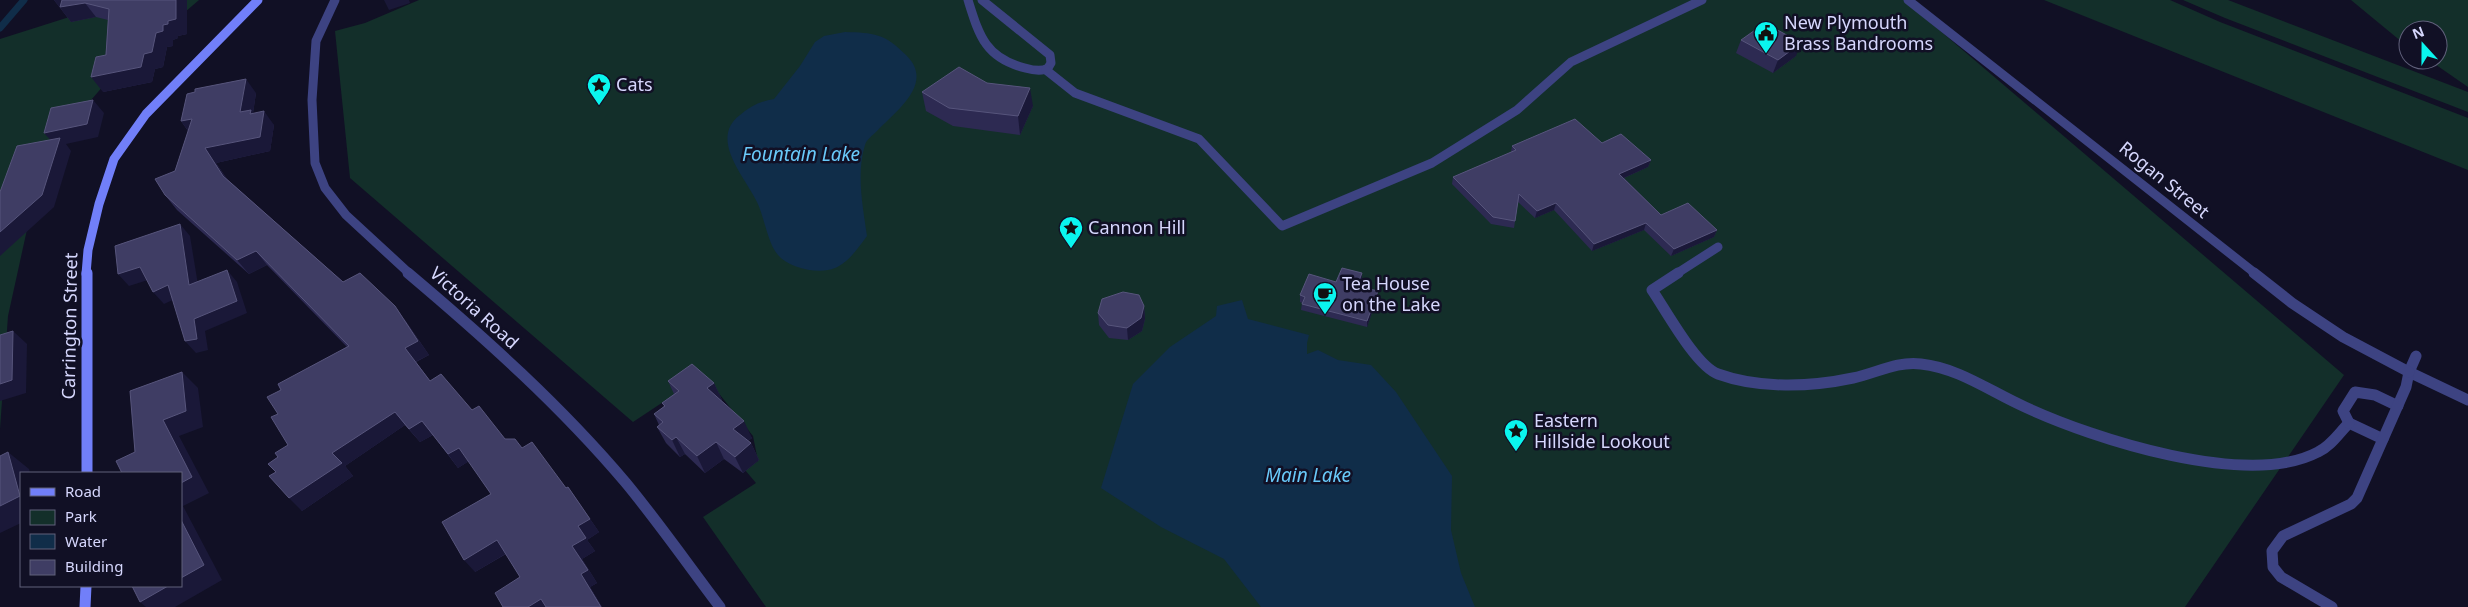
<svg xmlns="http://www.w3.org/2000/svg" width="2468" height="607" font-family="'Noto Sans',sans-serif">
<rect width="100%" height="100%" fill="#111025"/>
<g fill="#132f2a">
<path d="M123,0h76l-82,70 -51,59 -38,96 -20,91 -8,113v-390z"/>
<path d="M419,0h1485l440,375 -159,232h-1419l-63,-90 53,-34 -11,-13 13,-9 -5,-25 -49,-61 -71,47 -283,-244 -15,-147 30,-8z"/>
<path d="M2044,0h126l50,22 248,96v52z"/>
<path d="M2183,0h45l240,92v20l-243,-94z"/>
<path d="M2351,0h117v87l-39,-27h9v-30h-30v17z"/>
</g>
<g fill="#102d49">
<path d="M845,32c29,1 39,1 61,23 29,28 -9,55 -29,76 -4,4 -11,9 -12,14 -9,29 -2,62 2,91 -8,11 -19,27 -32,32 -16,7 -46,0 -57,-13 -10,-11 -14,-39 -21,-53 -11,-24 -49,-63 -17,-87 10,-9 21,-14 34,-16l26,-33 15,-24 9,-6z"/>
<path d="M1242,300l6,19 61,16 -2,8v11l11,-4 20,10 33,5 25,27 56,84 -1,54 10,43 14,34h-214l-37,-48 -63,-32 -60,-39 32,-104 37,-37 46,-31 1,-10z"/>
</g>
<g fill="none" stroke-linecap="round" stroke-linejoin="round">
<path stroke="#102d49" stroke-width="7" d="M0,28l24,-28"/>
<g stroke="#3d4382" stroke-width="9">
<path d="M968,0c11,35 17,58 57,68 7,2 17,4 23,0l3,-5 -1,-8 -68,-55"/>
<path d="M1046,70l29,23 124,46 83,87 150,-63 85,-53 54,-48 131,-62"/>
<path d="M1676,274l42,-27"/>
</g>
<g stroke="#3d4382" stroke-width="11">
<path d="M1678,273l-26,17c15,22 44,76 66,84 41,15 93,13 135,4 24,-5 43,-17 68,-14 38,4 70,28 104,43 69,32 223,82 293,45 13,-6 21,-19 31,-29l34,16"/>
<path d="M2409,372l59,28"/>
<path d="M2349,423l-6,-12 12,-19 20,3 23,11"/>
<path d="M2332,607l-51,-30 -8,-10 -1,-16 11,-15 68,-32 6,-6 49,-111 3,-15 7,-16"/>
</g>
<g stroke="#3d4382" stroke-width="9">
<path d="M335,0l-19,41 -4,59 3,63 10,25 21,27 64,59"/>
<path d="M1908,0l348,274"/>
</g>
<g stroke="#3d4382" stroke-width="11">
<path d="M408,273c77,65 153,133 218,210 33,40 63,83 94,124"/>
<path d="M2254,273l38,30 51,34 66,35"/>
</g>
<path stroke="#717ff9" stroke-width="9" d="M86,274l2,-24 11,-46 15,-45 32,-45 112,-114"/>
<g stroke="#717ff9" stroke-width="11">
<path d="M87,273v200"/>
<path d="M85,607l1,-21"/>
</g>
</g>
<g fill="#2d2a52">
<path d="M54,0h133v34l-9,2v2l-5,2v6l-6,1 -4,20 -8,2 -3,13 -49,10 5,-72 -12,-3 -25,5z"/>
<path d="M1741,40l55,16 -23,17 -37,-20z"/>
<path d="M987,83l46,23 -13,29 -67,-9 -27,-15 -4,-19z"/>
<path d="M256,93l-3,20 21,12 -4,26 -54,12 11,16 116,103 62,38 24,35 -13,7 14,19 42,29 33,29 17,9 44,40 2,-1 31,45 -12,8 8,11 -13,8 15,24 -7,4 12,20h-99l17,-30 -14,-23 -31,18 16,-78 -22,-33 -11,7 -25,-33 -13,7 -15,-17 -60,41 8,10 -51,35 -26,-39 2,-15 10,-12 -10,-31 3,-24 66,-43 -80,-82 -18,9 -72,-64 -12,-15 10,-24 13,-40 -7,-10z"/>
<path d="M1602,143l49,17 -3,7 -24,11 37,37 56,15 -3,7 -43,19 -27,-26 -52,21 -38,-41 -19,8 -17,-16 -4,26 -23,-4 -39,-40 1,-7 58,-25 1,-6z"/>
<path d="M1362,280l-3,6 18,12 -10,29 -66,-17 1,-7 -2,-1v-7l36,-13z"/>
<path d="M1144,306l1,13 -3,12 -14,9 -19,-2 -10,-13 -1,-12z"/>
<path d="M668,381l46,2 8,17 -1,1 31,37 -4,3 3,2 8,17 -16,13 -19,-14 -19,14 -20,-19 -5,3 -14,-14 -9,-16 2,-2 -5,-11 10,-8 -2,-3 12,-9z"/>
</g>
<g fill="#1a1838">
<path d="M54,0h13l18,3 11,14 -25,5z"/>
<path d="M176,0h11v34l-9,2v2l-5,2v6l-6,1 -4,20 -8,2 -3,13 -49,10 -12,-15 53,-23 12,-21 7,-8 5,-4z"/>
<path d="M384,0h25l1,3 -21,7z"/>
<path d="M1801,43l-5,13 -23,17 5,-13z"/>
<path d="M246,79l10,14 -3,20 8,11 -21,-12z"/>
<path d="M1030,88l3,18 -13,29 -2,-19z"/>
<path d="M93,100l11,13 -6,24 -32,7 5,7 -17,56 -54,49v-24l56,-86 -12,-13z"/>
<path d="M264,111l10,14 -4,26 -54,12 18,27 -11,-14 -18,-28z"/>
<path d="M192,119v17l-11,-15z"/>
<path d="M1651,160l-3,7 -31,14 2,-7z"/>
<path d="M1556,203l-2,7 -19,8 2,-7z"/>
<path d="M1646,223l-2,7 -52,21 2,-7z"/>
<path d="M180,224l10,12 10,61 -11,-12z"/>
<path d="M1717,230l-3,7 -43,19 3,-7z"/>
<path d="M256,251l11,14 -18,9 -12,-14z"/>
<path d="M140,267l11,12 -22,7 -11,-12z"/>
<path d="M227,270l10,12 10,31 -42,18 3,19 -12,3 -11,-12 9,-22z"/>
<path d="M1362,273v7l-5,12v-6z"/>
<path d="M168,285l11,12 -15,7 -11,-12z"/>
<path d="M1378,291l-1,7 -10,29v-6z"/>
<path d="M395,306l34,49 -14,7 -10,-14z"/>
<path d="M1144,306l1,13 -3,12 -14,9 -1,-12z"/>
<path d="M13,331l14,13 -1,49 -26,8v-17z"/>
<path d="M182,372l16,16 5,39 -24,9 30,57 -26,13 39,74 -47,27h-29l-6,-5 28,-16h13v-103l-18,-63z"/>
<path d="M714,383l8,17 -7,5 -8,-17z"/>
<path d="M395,412l10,13 -60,41 8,10 -51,35 -13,-13 43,-45z"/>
<path d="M422,421l11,14 -13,7 -11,-13z"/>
<path d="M744,421l8,17 -11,8 -8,-17z"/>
<path d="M676,437l9,17 -5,3 -8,-17z"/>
<path d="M716,442l8,17 -19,14 -8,-17z"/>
<path d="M751,443l8,17 -16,13 -8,-16z"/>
<path d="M459,448l10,13 -11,7 -10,-14z"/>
<path d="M8,452l21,17 1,4h-9v50l-21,10v-27z"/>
<path d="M590,519l9,13 -12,8 8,11 -13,8 15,24 -7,4 12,20h-1l-20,-33 -9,-28 6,-20z"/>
<path d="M497,540l10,13 -32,19 -11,-12z"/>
<path d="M541,599l7,8h-20z"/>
</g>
<g fill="#3f3d64" stroke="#57557c">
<path d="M62,0h114v19l-8,2v3l-5,1v6l-7,2 -4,19 -8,2 -3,13 -50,10 5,-20 10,-2 3,-46 -24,-6 -25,4z"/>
<path d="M1765,23l36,20 -23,17 -37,-20z"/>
<path d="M959,67l28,16 43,5 -12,28 -69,-8 -27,-16z"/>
<path d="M246,79l-6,33 11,-2 -1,4 14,-3 -4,26 -55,11 18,28 120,106 17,-9 35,33 23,35 -13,7 25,33 11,-7 31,36 7,-4 26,33h10l7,9 10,-6 34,46 2,-1 22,32 -12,7 8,12 -14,8 16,24 -7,4 20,33h-55l-5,-8 -13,8h-25l-8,-14 25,-16 -23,-37 -33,20 -22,-38 49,-28 -32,-46 -11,6 -26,-33 -13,8 -14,-17 -63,41 10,10 -53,35 -20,-22 7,-4 -8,-8 10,-7 -3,-4 13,-8 -17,-28 7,-3 -11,-17 14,-7 -3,-6 71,-38 -93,-95 -19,9 -72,-65 -10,-16 20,-8 17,-52 -11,2 6,-27 8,-2v-3z"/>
<path d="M93,100l-6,24 -43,9 7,-25z"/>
<path d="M1575,119l27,24 19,-9 30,26 -32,14 42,41 27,-12 29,27 -43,19 -28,-26 -52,21 -38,-41 -19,8 -18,-17 -4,27 -22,-4 -40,-40 63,-27 -4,-4z"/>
<path d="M60,138l-18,57 -42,37v-40l17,-46z"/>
<path d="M180,224l9,61 38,-15 10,31 -43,18 3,20 -12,2 -17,-56 -15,7 -13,-25 -22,7 -3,-28z"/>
<path d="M1342,268l20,5 -5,13 21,5 -11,30 -65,-17 3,-7 -5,-2 9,-21 27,8z"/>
<path d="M1123,292l16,3 5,11 -3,12 -14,10 -19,-3 -10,-12 4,-14z"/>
<path d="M13,331l-1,49 -12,4v-49z"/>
<path d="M692,364l22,19 -7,5 37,33 -11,8 18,14 -16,14 -19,-15 -19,14 -21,-19 -4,3 -15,-13 6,-5 -9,-8 11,-8 -3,-3 17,-12 -11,-10z"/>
<path d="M182,372l4,39 -23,9 29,57 -11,6v-10h-59l-6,-12 19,-9 -5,-61z"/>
<path d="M8,452l12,44 -20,10v-50z"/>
<path d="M181,520l23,45 -23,13z"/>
<path d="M132,586h36l-28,16z"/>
</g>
<defs>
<g id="civic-pin" transform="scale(1.25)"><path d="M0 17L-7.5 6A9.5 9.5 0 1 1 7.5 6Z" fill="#0af5ee" stroke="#111025"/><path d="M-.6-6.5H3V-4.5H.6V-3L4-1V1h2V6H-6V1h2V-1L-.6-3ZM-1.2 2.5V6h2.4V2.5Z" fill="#111"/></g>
<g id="sight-pin" transform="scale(1.25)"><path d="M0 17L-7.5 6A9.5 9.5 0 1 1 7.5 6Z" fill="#0af5ee" stroke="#111025"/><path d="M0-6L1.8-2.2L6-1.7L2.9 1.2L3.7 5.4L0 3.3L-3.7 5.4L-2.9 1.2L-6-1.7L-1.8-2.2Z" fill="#111"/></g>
<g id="cafe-pin" transform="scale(1.25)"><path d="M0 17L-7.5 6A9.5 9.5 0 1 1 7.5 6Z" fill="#0af5ee" stroke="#111025"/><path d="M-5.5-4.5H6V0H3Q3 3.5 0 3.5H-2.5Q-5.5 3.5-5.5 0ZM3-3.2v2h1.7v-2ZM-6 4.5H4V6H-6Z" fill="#111"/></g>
</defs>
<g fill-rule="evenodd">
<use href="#civic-pin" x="1766" y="33"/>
<use href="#sight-pin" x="599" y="85"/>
<use href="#sight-pin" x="1071" y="228"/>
<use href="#cafe-pin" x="1325" y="294"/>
<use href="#sight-pin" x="1516" y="431"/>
</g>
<g text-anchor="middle" stroke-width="5" stroke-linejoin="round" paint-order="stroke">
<g font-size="18" fill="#d6d7fd" stroke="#111025" text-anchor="start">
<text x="1784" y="29">New Plymouth<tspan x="1784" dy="21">Brass Bandrooms</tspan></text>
<text x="616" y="91">Cats</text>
<text x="1088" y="234">Cannon Hill</text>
<text x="1342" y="290">Tea House<tspan x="1342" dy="21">on the Lake</tspan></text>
<text x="1534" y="427">Eastern<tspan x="1534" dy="21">Hillside Lookout</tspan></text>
</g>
<g font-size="18" fill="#d6d7fd" stroke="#111025">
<text transform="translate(2164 180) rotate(39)" y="6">Rogan Street</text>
<text transform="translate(474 308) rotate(42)" y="6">Victoria Road</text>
<text transform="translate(70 326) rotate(-89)" y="6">Carrington Street</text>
</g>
<g font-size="19" font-style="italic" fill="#69c9f9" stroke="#111025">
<text x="801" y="161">Fountain Lake</text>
<text x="1308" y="482">Main Lake</text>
</g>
</g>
<rect x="20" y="472" width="162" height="115" fill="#111025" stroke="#60607b"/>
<rect x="30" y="488" width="25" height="8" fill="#717ff9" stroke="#60607b"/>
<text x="65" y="497" font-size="15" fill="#d6d7fd">Road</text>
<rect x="30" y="510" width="25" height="15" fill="#132f2a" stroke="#60607b"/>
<text x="65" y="522" font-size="15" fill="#d6d7fd">Park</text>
<rect x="30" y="534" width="25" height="15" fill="#102d49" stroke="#60607b"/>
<text x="65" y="547" font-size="15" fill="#d6d7fd">Water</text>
<rect x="30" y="560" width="25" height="15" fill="#3f3d64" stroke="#60607b"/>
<text x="65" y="572" font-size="15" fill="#d6d7fd">Building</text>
<g transform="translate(2423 45) rotate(339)"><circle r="24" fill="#111025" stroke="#60607b"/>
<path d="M0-4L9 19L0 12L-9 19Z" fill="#0af5ee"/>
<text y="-8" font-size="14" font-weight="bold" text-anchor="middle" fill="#d6d7fd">N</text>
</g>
</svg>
